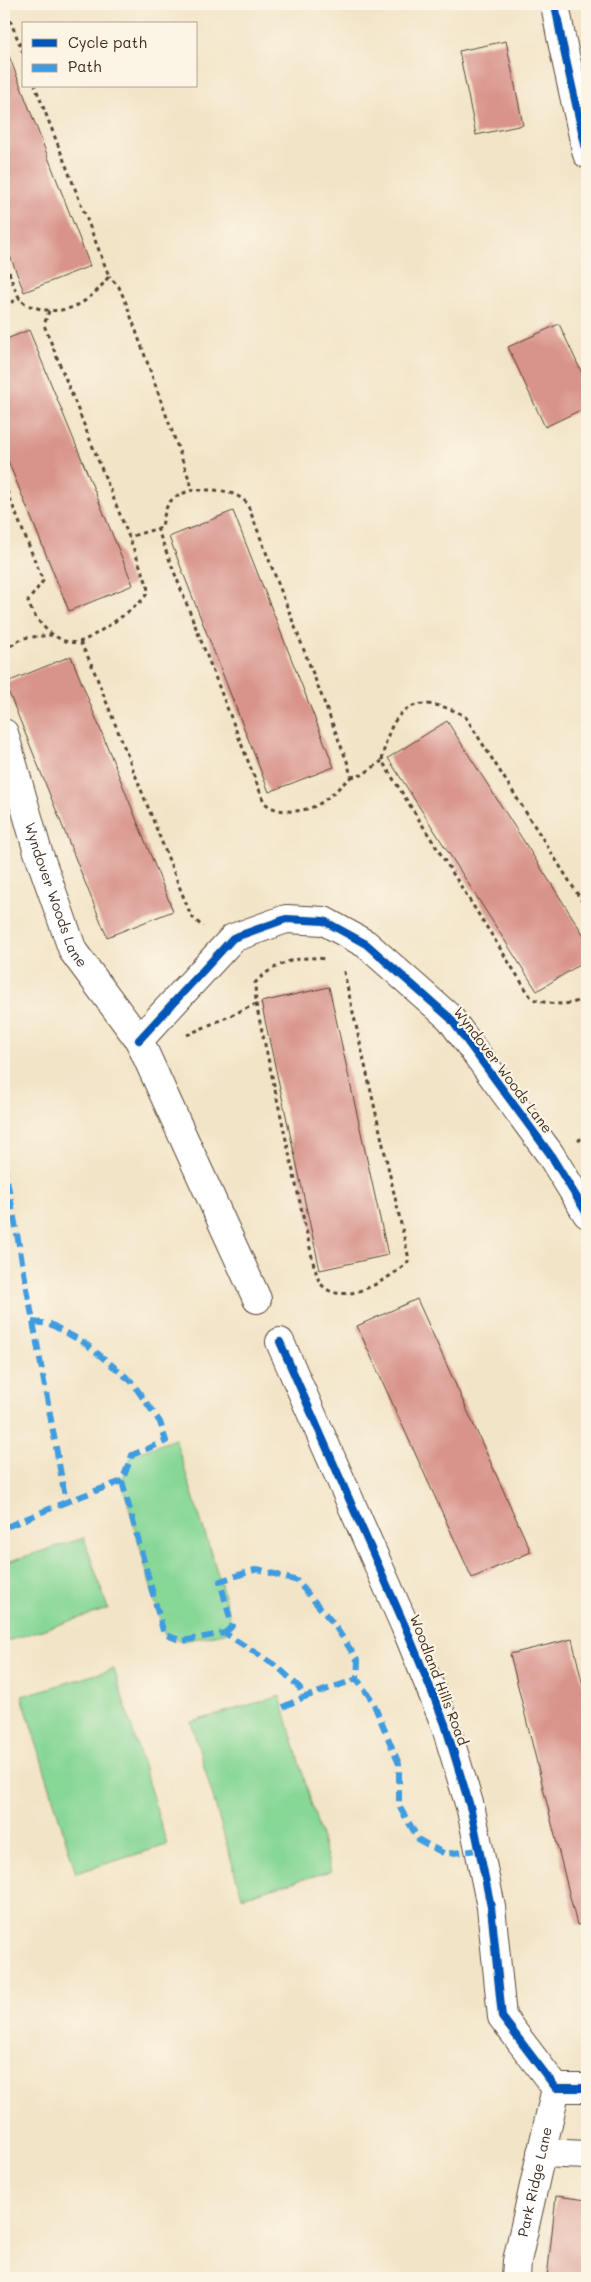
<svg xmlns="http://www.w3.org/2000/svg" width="591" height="2282" font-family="Mali,sans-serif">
<rect width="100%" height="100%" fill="#fcf5e5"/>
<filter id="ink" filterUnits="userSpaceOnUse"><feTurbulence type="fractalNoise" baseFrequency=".02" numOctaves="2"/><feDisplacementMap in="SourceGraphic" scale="10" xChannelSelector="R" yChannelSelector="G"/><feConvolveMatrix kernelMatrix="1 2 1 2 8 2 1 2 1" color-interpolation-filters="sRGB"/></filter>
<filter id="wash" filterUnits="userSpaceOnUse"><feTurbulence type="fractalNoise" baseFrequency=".0096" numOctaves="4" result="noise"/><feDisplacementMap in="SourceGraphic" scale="20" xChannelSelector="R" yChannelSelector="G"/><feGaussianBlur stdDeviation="1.12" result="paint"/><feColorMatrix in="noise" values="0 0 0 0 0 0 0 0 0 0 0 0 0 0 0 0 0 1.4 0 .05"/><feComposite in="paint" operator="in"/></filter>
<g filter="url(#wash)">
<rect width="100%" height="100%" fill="#f2e4c7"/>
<g fill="#87d797" stroke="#61805a">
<path d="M175,1439l45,142 12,45 -7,7 -43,8 -18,-7 -42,-153 10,-26z"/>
<path d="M84,1538l24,71 -104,33v-79z"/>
<path d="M114,1669l53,176 -91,28 -54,-177z"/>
<path d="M280,1696l51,175 -89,26 -51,-175z"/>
</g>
<g id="blocks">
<g fill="#d8938b">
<path d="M506,41l17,84 -47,10 -17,-84z"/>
<path d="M4,43l86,223 -66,26 -20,-52z"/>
<path d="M559,324l28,60v23l-42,20 -37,-80z"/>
<path d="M29,330l104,255 -64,26 -65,-160v-111z"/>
<path d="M233,511l101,256 -65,25 -100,-255z"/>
<path d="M71,656l102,255 -66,26 -102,-254z"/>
<path d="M447,721l140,219v20l-50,31 -149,-233z"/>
<path d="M329,987l59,268 -68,15 -59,-268z"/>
<path d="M417,1299l114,253 -59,26 -115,-252z"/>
<path d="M572,1639l15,64v220l-10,2 -67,-271z"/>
<path d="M556,2196l31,4v78h-40z"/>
</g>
</g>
</g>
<g filter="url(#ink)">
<use href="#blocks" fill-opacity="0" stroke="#564637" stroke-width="1"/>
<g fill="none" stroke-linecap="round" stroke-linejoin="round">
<g stroke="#564637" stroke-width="30">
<g id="minor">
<path d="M555,4l6,33 26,117"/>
<path id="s1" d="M4,733l33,116 36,102 66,89 118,259"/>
<path d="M139,1040l94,-102 53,-19 38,2 42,23 84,74 100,136 37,60"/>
<path d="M280,1342l125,284 40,98 26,86 20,97 11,110 54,71h31"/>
<path d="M541,2153l46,2"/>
<path id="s2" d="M516,2278l1,-17 39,-173"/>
</g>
</g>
<g stroke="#564637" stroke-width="3" stroke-dasharray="4 4" stroke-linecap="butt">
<path d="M4,5l20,50"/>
<path d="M4,257c4,11 10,34 17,43 6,6 12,7 20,9 29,7 52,-10 68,-33l-74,-190"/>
<path d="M4,306l16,-8"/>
<path d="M49,311l-5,14 85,212 33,-10c4,-25 7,-30 31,-37l-67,-187 -7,-16 -10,-11"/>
<path d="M4,484l39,97 -15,20c5,19 29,45 51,41 11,-2 58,-35 65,-44 4,-5 4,-9 3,-14l-18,-47"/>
<path d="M157,528l107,274c11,12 36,11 51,4 13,-6 25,-20 36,-29l-3,-13 -101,-261c-16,-15 -33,-13 -54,-13"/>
<path d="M80,642l11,21 100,253 12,11"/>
<path d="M4,650l19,-12 29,-3"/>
<path d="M351,777l11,-2 20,-14"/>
<path d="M587,909l-122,-193c-50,-26 -75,-9 -83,45l150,238c18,5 39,9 55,-3"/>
<path d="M256,1004l58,262c2,5 3,11 5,15 19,31 72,-3 89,-19v-7l-65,-287"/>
<path d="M187,1035l69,-31 -1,-21c16,-18 45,-29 69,-24"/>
<path d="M578,1141l9,-7"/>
</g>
<use href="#minor" stroke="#fff" stroke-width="28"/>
<g stroke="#3f9ce0" stroke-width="6" stroke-dasharray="12 6" stroke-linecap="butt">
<path d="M4,1163l62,339 -62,26"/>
<path d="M32,1322l18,2 35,19 46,38 29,41 6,19 -34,14 -10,26 -56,21"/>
<path d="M122,1481l42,153 18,7 43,-8 54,35 21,20 2,10 55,-19 15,21 27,64v42l20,34 26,14 34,-4"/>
<path d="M225,1633l7,-7 -12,-45 38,-12 39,12 36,42 25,38 -1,18"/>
<path d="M283,1707l19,-9"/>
</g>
<g stroke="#fcf5e5" stroke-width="11">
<g id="cycleway">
<path d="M555,4l6,33 26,117"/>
<path d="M139,1040l94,-102 53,-19 38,2 42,23 84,74 100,136 37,60"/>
<path d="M280,1342l125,284 40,98 26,86 20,97 11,110 54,71h31"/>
</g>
</g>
<use href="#cycleway" stroke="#0057b8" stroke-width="8"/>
</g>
</g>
<g text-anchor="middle" stroke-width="4.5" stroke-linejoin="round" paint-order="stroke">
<g font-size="14" fill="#3b2a1e" stroke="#fcf5e5">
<text dy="5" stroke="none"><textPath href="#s1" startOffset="170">Wyndover Woods Lane</textPath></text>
<text transform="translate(503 1070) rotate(53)" y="5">Wyndover Woods Lane</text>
<text transform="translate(439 1680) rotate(69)" y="5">Woodland Hills Road</text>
<text dy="5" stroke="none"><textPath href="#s2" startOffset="98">Park Ridge Lane</textPath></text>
</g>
</g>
<rect width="591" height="2282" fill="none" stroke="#fcf5e5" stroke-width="20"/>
<rect x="22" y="22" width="175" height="65" fill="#fcf5e5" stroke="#afa495"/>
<rect x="32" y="39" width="25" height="8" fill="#0057b8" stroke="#afa495"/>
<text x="68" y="48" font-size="15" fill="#3b2a1e">Cycle path</text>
<rect x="32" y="64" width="25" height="8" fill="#3f9ce0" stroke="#afa495"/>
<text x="68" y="72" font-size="15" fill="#3b2a1e">Path</text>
</svg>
